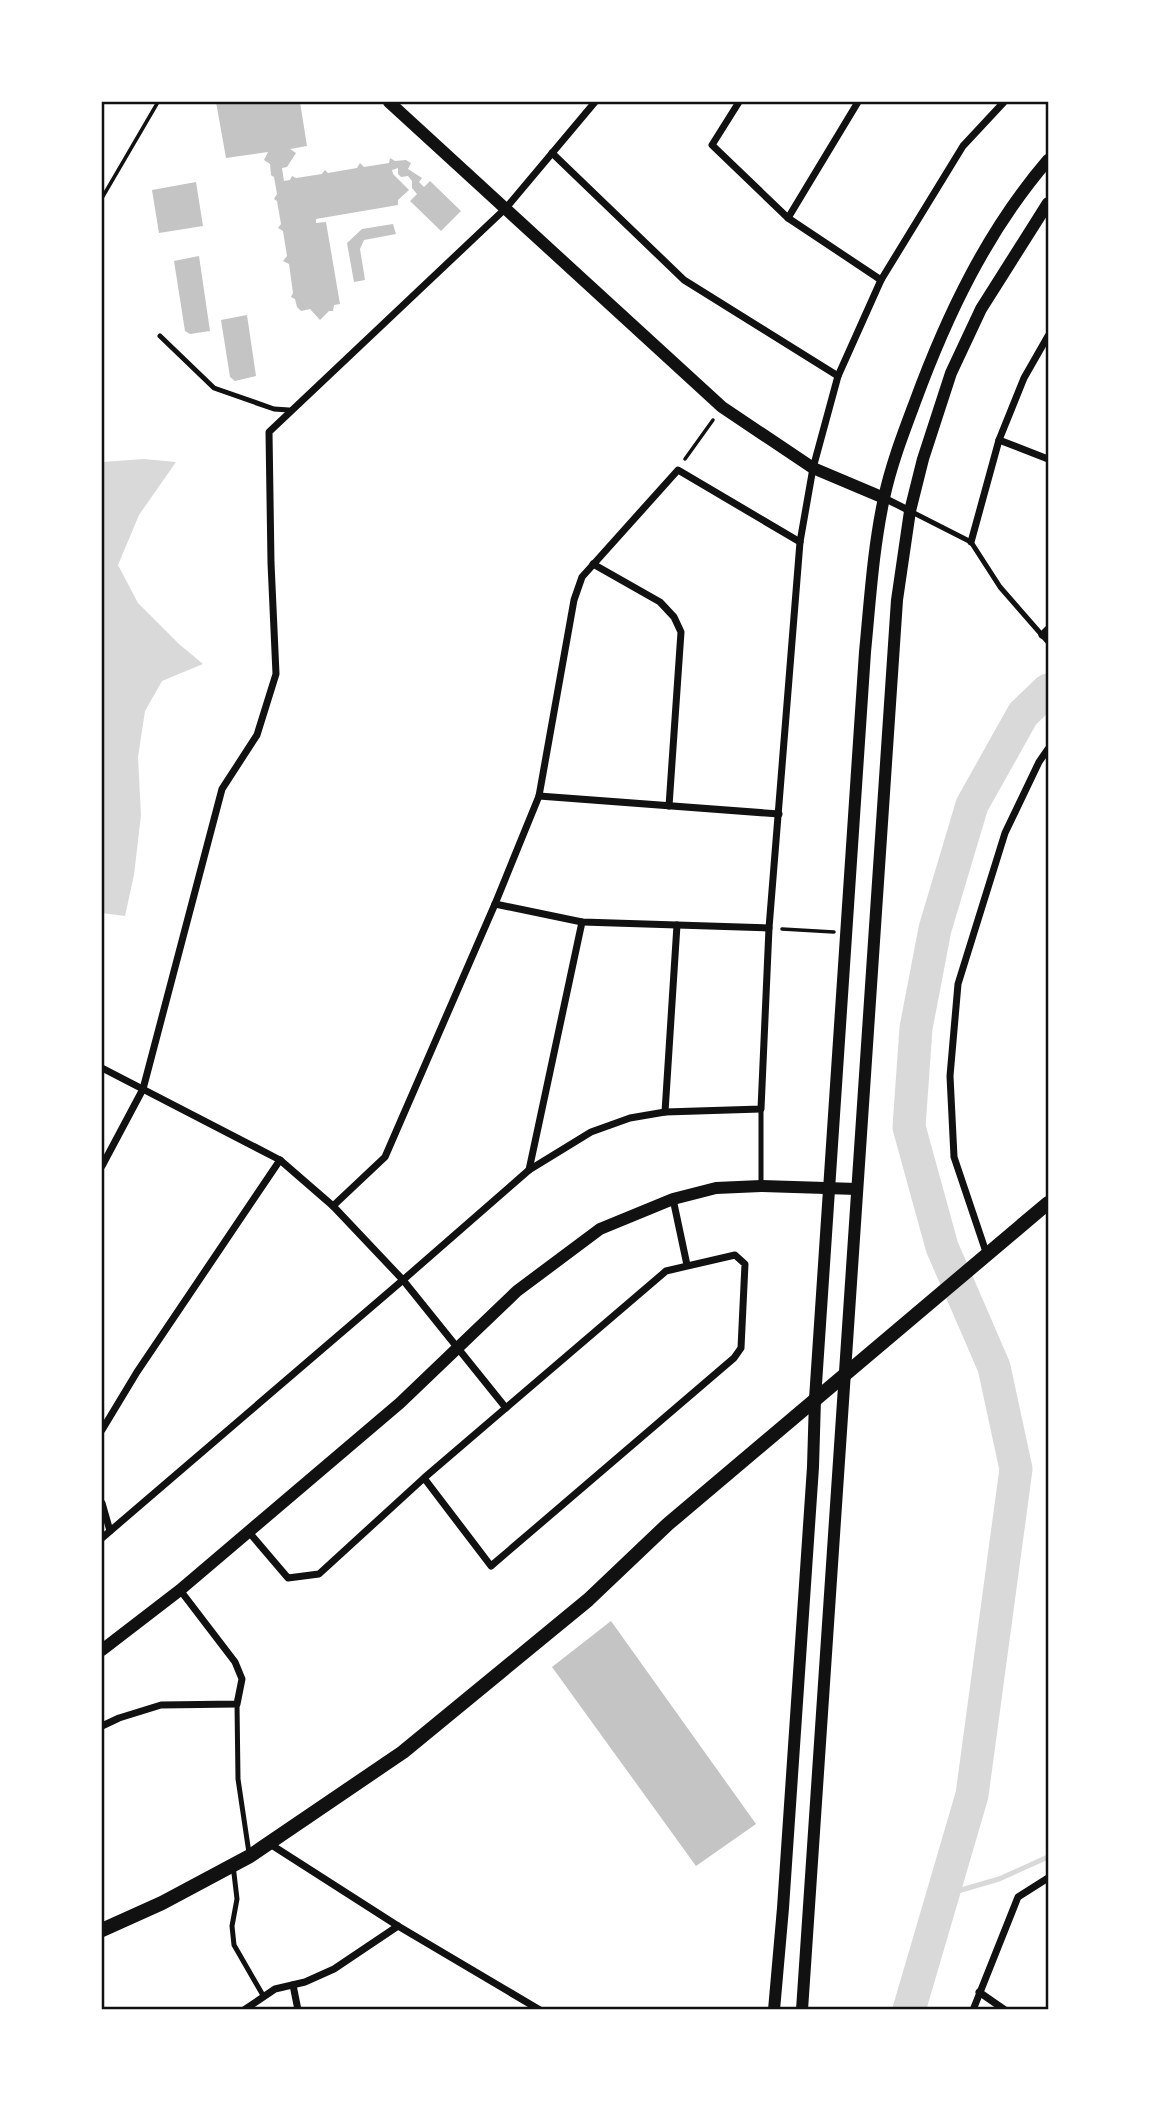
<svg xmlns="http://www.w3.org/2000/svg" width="1150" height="2111" font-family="Poppins,sans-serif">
<rect width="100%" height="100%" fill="#fff"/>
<path fill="#d9d9d9" d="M144,459l32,3 -37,53 -21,50 20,38 41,41 24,20 -41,17 -17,30 -7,46 3,58 -7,60 -9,41 -23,-3v-451z"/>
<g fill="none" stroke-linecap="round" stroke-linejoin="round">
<path stroke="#d9d9d9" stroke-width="5" d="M944,1895l55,-16 49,-22"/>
<path stroke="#d9d9d9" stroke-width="33" d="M909,2010l63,-215 44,-326 -22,-102 -52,-120 -33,-120 7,-99 19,-99 37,-124 51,-91 25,-24"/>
</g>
<g fill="#c4c4c4">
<path d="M216,102h84l7,44 -17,3 6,4 -9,14 -5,1 2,13 6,-1 2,-4 4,2 26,-4 3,-4 3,3 29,-5 3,-5 4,4 25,-4 1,-5 5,3 11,-1 5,3 -3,6 14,9 -3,4 5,5 6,-6 31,30 -20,20 -31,-30 7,-7 -5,-6v-7l-4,-5 -7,1 -3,-3v-6l-6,2 1,4 16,16 -11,10v5l-82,14v4l10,-1 14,82 -6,1 -1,6h-4l-9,9 -10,-11 -9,2 -4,-4 -2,-8 -4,-2 2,-4 -4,-29 -6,-3 4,-5 -4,-25 -5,-3 3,-4 -4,-23 -3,-2 3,-5 -3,-17 -3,-2 -1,-11 -6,-4 4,-8 -42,6z"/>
<path d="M196,182l7,44 -44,7 -7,-43z"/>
<path d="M393,224l3,10 -32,6 -4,9 5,31 -11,2 -7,-39 15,-14z"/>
<path d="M199,256l11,75 -20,3 -5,-3 -11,-70z"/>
<path d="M247,315l9,61 -21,5 -5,-4 -9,-57z"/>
<path d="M611,1621l145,203 -60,42 -144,-199z"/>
</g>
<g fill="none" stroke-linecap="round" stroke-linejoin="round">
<g stroke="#111" stroke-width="3.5">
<path d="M102,198l56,-96"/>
<path d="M685,459l28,-39"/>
<path d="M782,929l52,3"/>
</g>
<g stroke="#111" stroke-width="5">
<path d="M160,336l54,52 60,21 15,1"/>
<path d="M910,511l61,31 29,45 48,55"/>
<path d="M761,1186v-77"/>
<path d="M237,1704l1,75 11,74"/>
<path d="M233,1865l4,34 -5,27 2,19 30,52"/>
</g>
<g stroke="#111" stroke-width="7">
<path d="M739,102l-27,43 76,73 93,62"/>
<path d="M552,153l132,127 154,96"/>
<path d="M788,218l70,-116"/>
<path d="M999,440l49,19"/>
<path d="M884,498l26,13"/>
<path d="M971,542l28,-102 25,-62 24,-42"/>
<path d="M593,564l67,38 14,15 7,15 -12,174"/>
<path d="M1042,635l6,-6"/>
<path d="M539,796l240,18"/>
<path d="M495,904l87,18 187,6"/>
<path d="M102,1068l178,92 53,46 70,74 103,128"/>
<path d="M665,1112l12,-187"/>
<path d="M102,1166l41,-77 79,-300 35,-54 19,-61 -5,-111 -2,-131 237,-224 89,-106"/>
<path d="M529,1170l53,-248"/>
<path d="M673,1199l14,66"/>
<path d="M333,1206l52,-49 110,-253 44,-108 35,-196 8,-23 96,-107 122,72"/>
<path d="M987,1255l-33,-98 -4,-81 8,-92 47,-151 34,-71 9,-13"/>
<path d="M102,1430l35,-58 143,-212"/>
<path d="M102,1503l8,28"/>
<path d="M248,1531l40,47 31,-4 105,-96 242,-207 69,-16 10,9 -4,84 -7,10 -243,208 -67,-88"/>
<path d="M102,1538l301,-258 126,-110 62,-38 39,-14 35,-6 96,-3 8,-181 31,-386 13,-74 25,-92 43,-96 82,-134 41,-44"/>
<path d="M102,1726l17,-8 42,-13 76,-1 5,-25 -7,-17 -55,-72"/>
<path d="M270,1844l128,82 142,84"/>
<path d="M293,1985l5,25"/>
<path d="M979,1992l26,18"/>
<path d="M244,2010l31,-21 30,-7 29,-13 64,-43"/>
<path d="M973,2010l45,-113 30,-19"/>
</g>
<g stroke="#111" stroke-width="12">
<path d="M389,102l333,305 91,61 71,30"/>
<path d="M102,1650l78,-60 220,-187 117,-112 83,-62 73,-30 43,-11 45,-2 96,3"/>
<path d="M774,2010l9,-102 30,-441 2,-68 50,-747c5,-51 8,-103 19,-154 7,-33 19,-64 31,-96 32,-87 72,-171 133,-242"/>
<path d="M802,2010l95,-1410 13,-89 13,-52 28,-86 30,-64 67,-106"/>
</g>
<path stroke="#111" stroke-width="14" d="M102,1930l60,-27 88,-47 153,-104 185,-152 80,-76 380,-321"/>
</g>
<rect width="1150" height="2111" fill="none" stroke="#ffffff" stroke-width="206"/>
<rect x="103" y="103" width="944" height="1905" fill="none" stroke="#111" stroke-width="2.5"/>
</svg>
